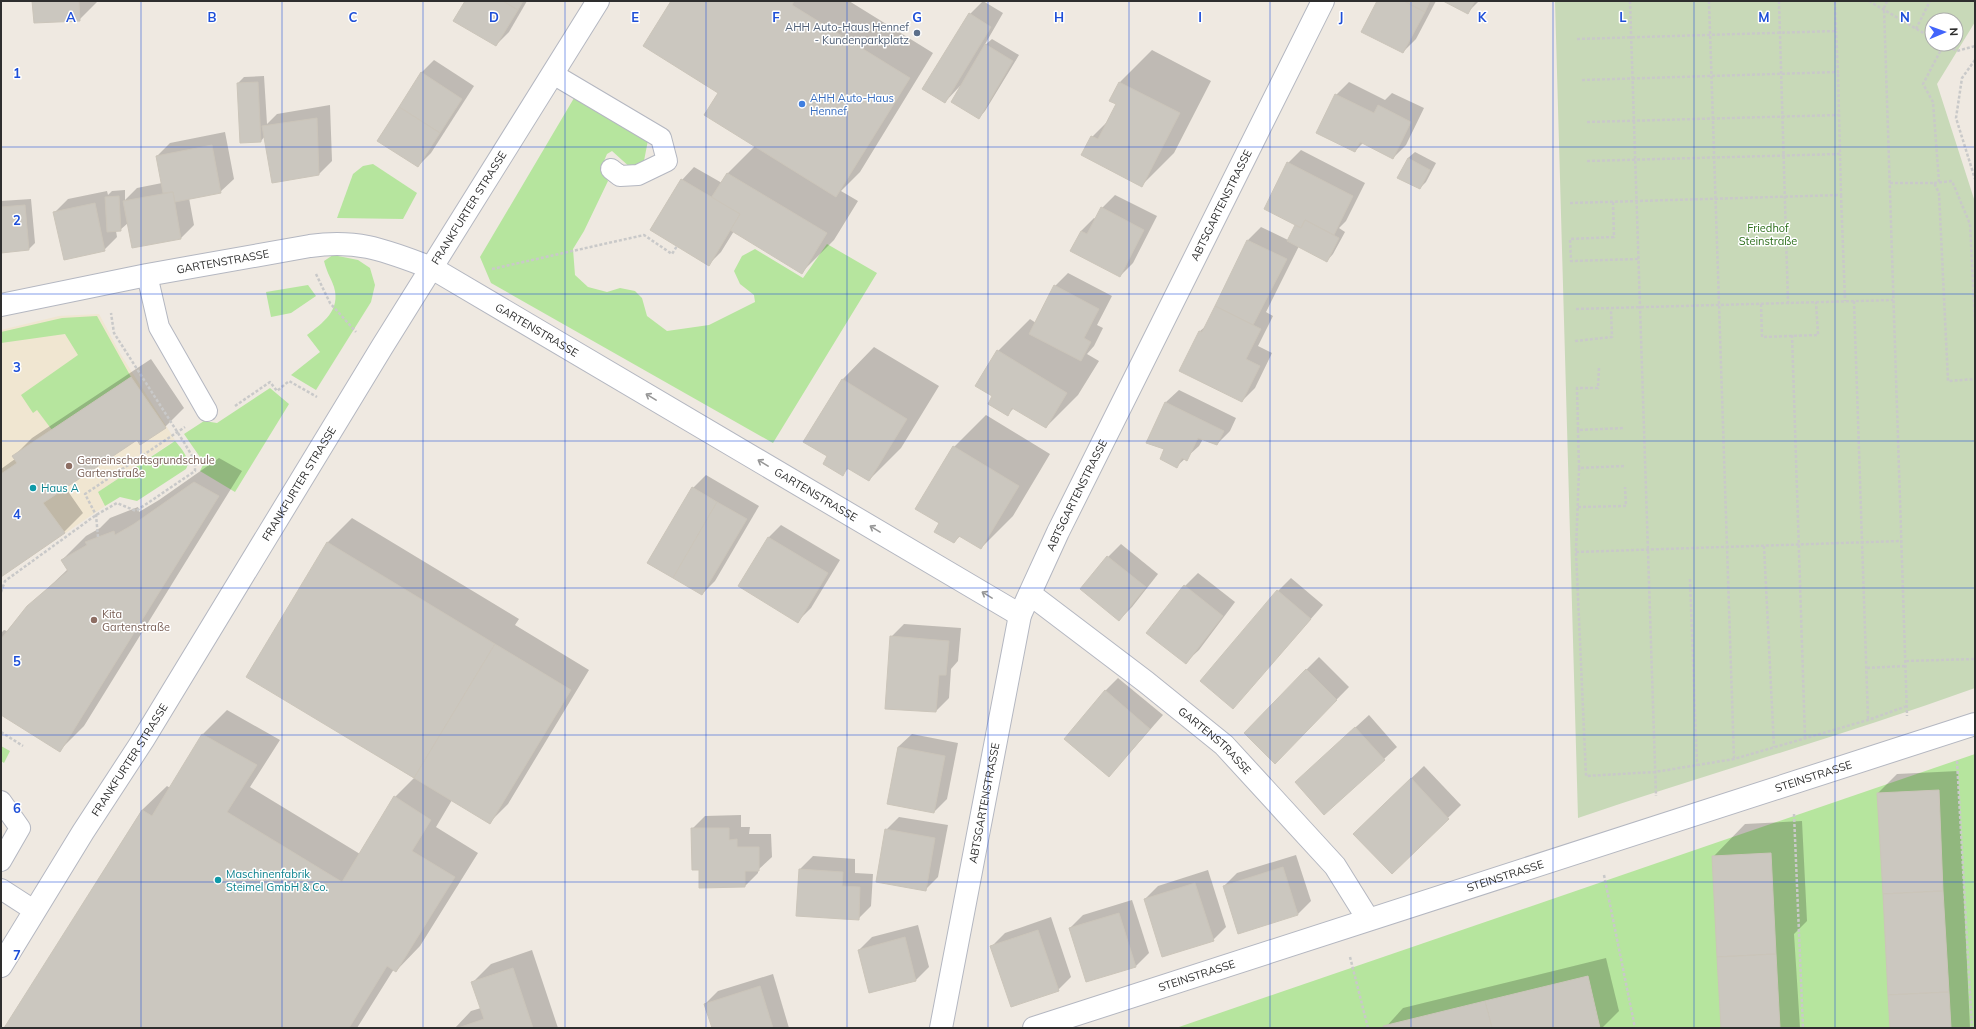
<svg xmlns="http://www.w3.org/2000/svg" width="1976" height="1029" font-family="Mulish,sans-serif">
<rect width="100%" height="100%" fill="#efe9e1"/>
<path fill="#f0e6d1" d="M99,314l22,41 54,85 -77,52 7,14 -104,71v-247l58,-14z"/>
<g fill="#b6e59e">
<path d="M577,93l72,42 -6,31 -11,3 -20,-18 -5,3 -6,14 7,13 -24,50 -11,18 2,26 13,12 19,5 13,-4 15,3 7,7 5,18 20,15 42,-6 46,-23 -1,-7 -14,-11 -6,-13 8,-15 13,-7 48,29 24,-34 50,29 -104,170 -282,-160 -11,-26z"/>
<path d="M373,164l44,29 -14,26 -66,-1 16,-44 10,-8z"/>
<path d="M333,255l25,5 12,8 5,17 -4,17 -55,88 -25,-15 29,-23 -13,-17c16,-12 34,-25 27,-48 -3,-9 -7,-14 -10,-26z"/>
<path d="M308,285l8,11 -25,17 -20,4 -5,-25z"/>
<path d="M97,316l34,61 -79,53 -15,-20 -4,3 -12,-18 57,-40 -13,-21 -64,9v-11l61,-14z"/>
<path d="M270,388l19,16 -54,88 -35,-21 4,-8 -20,-29 20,-13 13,2z"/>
<path d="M175,441c6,7 17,19 11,28l-49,32 -17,-4 -15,9 -7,-14z"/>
<path d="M1,746l9,5 -6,12 -3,-2z"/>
<path d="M1975,754v274h-799z"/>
</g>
<path fill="#c8d9b8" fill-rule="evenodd" d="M1555,1h420v21l-38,62 38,118v486c-131,47 -265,85 -397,130zM1932,20h24v24h-24z"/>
<g fill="#0003">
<path d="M33,1h65l-19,19z"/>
<path d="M466,1h61l-18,31 -13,13z"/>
<path d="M672,1h177l84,52 -73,119 -19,19 17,10 -24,39 -32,32 -68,-41 -13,21 -13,13 -26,-85 12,-13 28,16 5,-9 28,-28 -36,-53z"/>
<path d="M983,1l20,12 -19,33 8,-7 27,16 -34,56 -6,7 -19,-32 -15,16 25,-88z"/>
<path d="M1378,1h58l-20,38 -13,13z"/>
<path d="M1446,1h33l-11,11z"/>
<path d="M1152,50l59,31 -37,72 -32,32 -50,-48 17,-17 8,-16 -6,-4 9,-18z"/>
<path d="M434,60l40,26 -43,67 -13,13 3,-93z"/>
<path d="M264,76l3,48 10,-10 53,-9 2,56 -13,13 -54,-38 -4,5 -23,-58 6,-6z"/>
<path d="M1349,82l36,18 7,-7 32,15 -18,37 -13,13 -30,-15 -8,8 -19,-56z"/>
<path d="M225,132l9,47 -14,13 -31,6 5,27 -13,13 -53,-15 -8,7 -4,1 1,6 -13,13 -49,-38 13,-13 39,-8 1,4 4,-4 13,-1v10l12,-12 25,-5 -5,-27 13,-13z"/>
<path d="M1301,150l64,33 -19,38 -7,7 6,4 -12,22 -6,7 -28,-15 -33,66 7,4 -15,30 14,7 -17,35 -13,13 -61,-30 19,-40 6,-5 42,-86 13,-13 27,13 9,-15 -9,-62z"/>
<path d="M1415,152l21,11 -10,19 -6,6 -12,-30z"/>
<path d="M1115,195l42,21 -24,47 -13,13 -39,-45 13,-13 2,1 6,-11z"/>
<path d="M31,199l4,44 -6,6 -28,3v-51z"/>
<path d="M1068,273l44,23 -15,29 6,3 -9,18 -7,8 12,7 -21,34 -32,32 -32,-19 -7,7 -13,-19 4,-45 32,-32 6,4 19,-37z"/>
<path d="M874,347l65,39 -38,62 -32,32 -20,-12 -7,6v-94z"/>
<path d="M151,359l33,49 -19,19 -27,12 -73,48 18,26 -19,19 -63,44v-107l14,-10 -2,-2 19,-19z"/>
<path d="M1179,390l57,28 -6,13 -13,13 -14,-5 -4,7 -22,20 -11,-17 -19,-7 19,-40z"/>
<path d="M986,415l64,39 -37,62 -32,32 -21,-12 -6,6 -14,-19 14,-76z"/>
<path d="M219,458l23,13 -158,255 -24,24 -59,-36v-81l3,-3 3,1 21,-24 40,-38 -6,-9 24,-24 14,-8 10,-10 28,-11 1,5 20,-12z"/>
<path d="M706,475l53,31 -44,75 -13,13 -9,-106z"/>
<path d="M352,518l167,101 -4,6 74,45 -81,134 -19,19 -37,-23 -16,27 42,26 -58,93 -24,25 -2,-2 -37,59h-352l137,-218 25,-24 3,2 33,-54 24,-24 53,30 -30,47 110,67 35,-57 19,-19 -167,-102 81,-134z"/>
<path d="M781,525l59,35 -29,48 -13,13 -30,-83z"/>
<path d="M1121,544l37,30 -26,33 -13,13 -11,-63z"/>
<path d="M1198,573l37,29 -36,48 -13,12 -1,-76z"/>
<path d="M1291,578l32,27 -90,103 45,-117z"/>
<path d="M904,624l57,4 -3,33 -7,8 -2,29 -13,13 -45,-74z"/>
<path d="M1319,657l30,30 -61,62 18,-79z"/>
<path d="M1118,678l45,37 -54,61 -4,-85z"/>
<path d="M1369,715l28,32 -13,12 -88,23z"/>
<path d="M912,734l46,9 -11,56 -13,13 -46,-9 10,-56z"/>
<path d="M1424,766l37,39 -69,68 -25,-52z"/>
<path d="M1958,771l12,257h-79l-13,-235 19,-19z"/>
<path d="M741,815v12h9l-1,7h22l1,23 -14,13v3l-13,13 -45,-17 -8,-40 13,-13z"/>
<path d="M899,817l49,8 -10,52 -13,13 -39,-60z"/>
<path d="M1802,821l5,100 -13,13 6,94h-78l-9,-171 32,-33z"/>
<path d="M1296,855l15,46 -13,13 -74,-28 13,-13z"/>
<path d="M813,856l42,3v14l18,1 -2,32 -13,13 -58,-50z"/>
<path d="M1208,870l18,57 -13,13 -68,-41 13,-13z"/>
<path d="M1132,900l17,53 -13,13 -66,-38 13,-13z"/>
<path d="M1051,917l20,60 -13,13 -66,-44 13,-13z"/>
<path d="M918,925l11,42 -13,13 -57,-30 13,-13z"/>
<path d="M532,950l26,78h-103l16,-17 10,-3 -9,-25 19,-19z"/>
<path d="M1606,958l13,53 -17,17h-217l18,-20z"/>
<path d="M773,974l16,54h-76l-8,-24 13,-13z"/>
</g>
<g fill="#cbc7bf" stroke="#cbc5ba">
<path d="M32,1h47l1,20 -46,2z"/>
<path d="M465,1h38l15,9 -22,36 -43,-25z"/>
<path d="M503,1h20l-5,9z"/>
<path d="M671,1h123l-2,4 118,73 -74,119 -132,-82 14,-22 -75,-47z"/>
<path d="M1377,1h27l21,11 -22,41 -42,-21z"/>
<path d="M1404,1h26l-5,11z"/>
<path d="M1443,1h32l-7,13z"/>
<path d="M969,13l22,14 -46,76 -23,-14z"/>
<path d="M985,44l28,17 -34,58 -28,-17z"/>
<path d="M421,72l41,27 -22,34 -41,-26z"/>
<path d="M258,82l3,60 -21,1 -3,-60z"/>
<path d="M1119,82l61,31 -38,74 -61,-32 10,-19 7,3 18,-35 -7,-3z"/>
<path d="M1335,94l39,19 4,-8 33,17 -18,37 -33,-17 -5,10 -39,-19z"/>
<path d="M399,107l41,26 -22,34 -41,-26z"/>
<path d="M317,118l2,57 -47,8 -10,-57z"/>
<path d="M212,145l9,48 -46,9 -2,-10 -10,1 -7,-37z"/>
<path d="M1408,158l22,12 -10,19 -23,-11z"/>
<path d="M1287,162l66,34 -19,39 -29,-15 -4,8 -37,-19z"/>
<path d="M727,173l100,60 -25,41 -72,-44 10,-16 -29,-16z"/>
<path d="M681,179l59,35 -31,52 -59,-36z"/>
<path d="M173,192l8,47 -49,9 -9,-47z"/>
<path d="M119,196l2,35 -14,1 -2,-35z"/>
<path d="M95,203l10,48 -41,9 -11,-48z"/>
<path d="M25,205l4,45 -28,3v-46z"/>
<path d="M1101,207l43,23 -24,47 -50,-26 11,-20 6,3z"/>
<path d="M1305,220l34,18 -12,24 -40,-21 8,-16 6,3z"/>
<path d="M1247,240l40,19 -34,66 -38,-19z"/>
<path d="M1054,285l45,24 -15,29 7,4 -10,19 -52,-27z"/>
<path d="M1215,306l46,23 -15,30 14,7 -18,36 -63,-31 20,-40 3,1z"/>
<path d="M997,350l70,43 -21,35 -34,-20 -4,8 -20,-12 4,-8 -17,-10z"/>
<path d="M131,377l35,51 -26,17 -3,-5 -94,63 22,30 -64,44v-103l16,-11 -5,-7z"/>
<path d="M842,379l65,40 -38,62 -22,-13 -4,8 -20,-12 4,-8 -24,-14z"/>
<path d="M1165,402l59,29 -7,14 -19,-7 -11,23 -5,-3 -5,10 -17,-9 4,-10 -18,-6z"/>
<path d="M953,446l66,40 -38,63 -22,-13 -5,7 -20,-11 5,-9 -24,-14z"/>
<path d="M194,482l25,14 -159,256 -59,-37v-76l26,-33 41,-35 -7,-11 26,-15 -2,-3 29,-11 1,4 19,-11z"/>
<path d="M692,487l25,15 -44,76 -26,-15z"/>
<path d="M717,502l30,17 -45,76 -29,-17z"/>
<path d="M768,537l60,36 -30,50 -60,-37z"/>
<path d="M327,542l168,102 -81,134 -168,-101z"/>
<path d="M1107,556l39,31 -27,34 -39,-32z"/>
<path d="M1184,585l39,31 -37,48 -40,-31z"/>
<path d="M1277,590l34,29 -78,90 -33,-28z"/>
<path d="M890,636l59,5 -3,34h-7l-3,37 -51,-3z"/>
<path d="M495,644l76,46 -81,134 -76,-46z"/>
<path d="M1306,669l31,31 -62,64 -31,-31z"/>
<path d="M1105,690l45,39 -41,48 -45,-38z"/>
<path d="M1355,727l30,33 -61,55 -29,-33z"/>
<path d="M202,734l55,31 -30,47 115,70 52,-86 37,24 -19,31 43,26 -59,95 -9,-6 -38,62h-345l138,-218 10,6z"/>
<path d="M898,747l47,9 -11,57 -47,-9z"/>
<path d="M1411,778l38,41 -57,55 -39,-40z"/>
<path d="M1939,790l4,101 -60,3 -6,-101z"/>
<path d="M691,828h38v12l8,-1v8h22v24h-14v16l-46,1v-18h-7z"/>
<path d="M885,829l50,9 -9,53 -50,-9z"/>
<path d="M1771,853l5,101 -59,3 -5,-101z"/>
<path d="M1283,867l15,48 -60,19 -15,-48z"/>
<path d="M799,869l44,3 -1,14 18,1 -1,33 -63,-4z"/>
<path d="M1195,883l19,58 -52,16 -18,-58z"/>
<path d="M1943,891l6,101 -61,3 -5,-101z"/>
<path d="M1119,913l17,54 -50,15 -17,-54z"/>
<path d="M1038,930l21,61 -48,16 -21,-61z"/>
<path d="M905,937l11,44 -47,12 -11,-43z"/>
<path d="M1776,954l4,74h-59l-4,-71z"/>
<path d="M513,968l20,60h-75l26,-9 -13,-37z"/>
<path d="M1588,976l12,52h-108l-7,-27z"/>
<path d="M760,986l13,42h-61l-8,-24z"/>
<path d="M1949,992l2,36h-61l-2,-33z"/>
<path d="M1485,1001l7,27h-108l-1,-2z"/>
</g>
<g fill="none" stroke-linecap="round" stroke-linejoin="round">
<g stroke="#b4b7c1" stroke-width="22">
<g id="lane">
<path d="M553,74l108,64 6,23 -29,14 -18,1 -9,-7"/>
<path d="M147,275l12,52 48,84"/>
<path d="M1,801l19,27 -19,33"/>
<path d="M1,889l34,22"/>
</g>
</g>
<g stroke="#b4b7c1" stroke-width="24">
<g id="street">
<path id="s1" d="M1,305l146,-30 163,-29c50,-7 76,5 122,22l588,347"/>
<path id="s2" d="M1030,594l116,88 78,63 111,121 33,53"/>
<path id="s3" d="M941,1028l79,-413 38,-83 265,-531"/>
<path id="s4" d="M1034,1028l941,-304"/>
</g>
</g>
<g stroke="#b4b7c1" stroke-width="24">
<g id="secondary">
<path id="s5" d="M1,966l82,-134 60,-92 239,-393 216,-346"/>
</g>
</g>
<g stroke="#c9c9c9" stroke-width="2.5" stroke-dasharray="3 2" stroke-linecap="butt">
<path d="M1630,1l26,795"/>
<path d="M1709,1l25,758"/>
<path d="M1779,1l9,302"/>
<path d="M1869,1l63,37"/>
<path d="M1887,1l-3,7 23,708"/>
<path d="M1916,29l14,-28"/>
<path d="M1577,39l259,-8 -1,-30"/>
<path d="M1944,44l13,7 18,-5"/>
<path d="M1975,60l-13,18 -6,40 19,61"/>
<path d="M1582,80l256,-8 -2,-41"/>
<path d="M1587,122l252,-7 -1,-43"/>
<path d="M1587,161l253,-7 -1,-39"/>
<path d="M1939,182l-6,-80 -10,-18 21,-40"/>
<path d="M1890,183h44l5,10 9,188 27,-2"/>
<path d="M1934,183l18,-2 18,43 5,98"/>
<path d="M1841,195l4,106"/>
<path d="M1613,202l1,35 -44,2 1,22 68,-2"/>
<path d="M1570,203l271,-8 -1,-41"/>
<path d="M492,269l152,-34 28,19 5,-8"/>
<path d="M316,274l14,29 26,29"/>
<path d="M1854,301l14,419"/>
<path d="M1761,304l1,33 56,-2 -2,-33"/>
<path d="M1576,309l317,-9"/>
<path d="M1792,335l13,403"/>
<path d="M1575,341l37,-4 -1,-28"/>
<path d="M1599,368l-1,20h-21l1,42 46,-2"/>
<path d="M235,406l35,-24 7,9 12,-10 28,16"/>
<path d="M1578,430l1,38 45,-2"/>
<path d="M1579,468l-3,84 10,224 69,-4 79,-13 134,-39 39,-14"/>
<path d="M1578,507l48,-1 -1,-19"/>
<path d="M98,537l-2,-22 -11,-21 100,-67"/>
<path d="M1764,546l10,201"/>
<path d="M1576,552l325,-11"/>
<path d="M1690,579l7,187"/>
<path d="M1,592l4,-11 91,-66 21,-12 19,8 59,-40v-10l-10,-17 -71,-111 -3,-20"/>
<path d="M1906,661l69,-2"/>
<path d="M1867,668l39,-2"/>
<path d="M1,732l22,14"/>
<path d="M1957,761l15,267"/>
<path d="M1794,814l9,214"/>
<path d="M1604,875l31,153"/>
<path d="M1350,957l18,71"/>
</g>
<use href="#lane" stroke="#fff" stroke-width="20"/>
<use href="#street" stroke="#fff" stroke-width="22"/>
<use href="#secondary" stroke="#fff" stroke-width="22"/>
</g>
<defs><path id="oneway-shaft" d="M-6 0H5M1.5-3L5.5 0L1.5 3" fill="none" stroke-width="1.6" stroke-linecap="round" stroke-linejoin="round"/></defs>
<g stroke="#969696">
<use href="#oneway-shaft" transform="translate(651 397) rotate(-149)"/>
<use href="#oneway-shaft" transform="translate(763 463) rotate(-149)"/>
<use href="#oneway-shaft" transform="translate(875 529) rotate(-149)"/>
<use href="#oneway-shaft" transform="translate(987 595) rotate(-149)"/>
</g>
<path fill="none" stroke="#1d4ed8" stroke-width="1" stroke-opacity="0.55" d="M141,1v1027M282,1v1027M423,1v1027M565,1v1027M706,1v1027M847,1v1027M988,1v1027M1129,1v1027M1270,1v1027M1411,1v1027M1553,1v1027M1694,1v1027M1835,1v1027M1,147h1974M1,294h1974M1,441h1974M1,588h1974M1,735h1974M1,882h1974"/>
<circle fill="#5c6f8a" stroke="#fff" stroke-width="1.5" cx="917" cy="33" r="4"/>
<circle fill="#3f7fe0" stroke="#fff" stroke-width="1.5" cx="802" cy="104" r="4"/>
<g fill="#8d6e63" stroke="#fff" stroke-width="1.5">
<circle cx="69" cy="466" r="4"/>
<circle cx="94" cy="620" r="4"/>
</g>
<g fill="#0f9aa8" stroke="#fff" stroke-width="1.5">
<circle cx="33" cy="488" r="4"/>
<circle cx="218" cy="880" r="4"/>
</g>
<g text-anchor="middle" stroke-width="3" stroke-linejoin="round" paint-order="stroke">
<g font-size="11" fill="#4e5e75" stroke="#fff" text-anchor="end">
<text x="909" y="31">AHH Auto-Haus Hennef<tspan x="909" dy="13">- Kundenparkplatz</tspan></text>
</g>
<g font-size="11" fill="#366cbe" stroke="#fff" text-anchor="start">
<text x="810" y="102">AHH Auto-Haus<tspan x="810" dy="13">Hennef</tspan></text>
</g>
<g font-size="11" fill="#2e2e2e" stroke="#fff">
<text dy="4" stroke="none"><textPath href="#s3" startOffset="877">ABTSGARTENSTRASSE</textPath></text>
<text dy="4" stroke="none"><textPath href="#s5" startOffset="891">FRANKFURTER STRASSE</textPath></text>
<text dy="4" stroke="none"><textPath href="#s1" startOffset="226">GARTENSTRASSE</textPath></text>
<text dy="4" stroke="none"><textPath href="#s1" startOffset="562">GARTENSTRASSE</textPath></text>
<text dy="4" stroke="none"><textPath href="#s5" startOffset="567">FRANKFURTER STRASSE</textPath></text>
<text dy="4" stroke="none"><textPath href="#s1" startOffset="886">GARTENSTRASSE</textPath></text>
<text dy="4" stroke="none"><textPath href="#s3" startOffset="553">ABTSGARTENSTRASSE</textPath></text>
<text dy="4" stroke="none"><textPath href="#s2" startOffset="236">GARTENSTRASSE</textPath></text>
<text dy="4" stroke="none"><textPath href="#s5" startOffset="243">FRANKFURTER STRASSE</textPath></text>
<text dy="4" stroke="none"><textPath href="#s4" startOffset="819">STEINSTRASSE</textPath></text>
<text dy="4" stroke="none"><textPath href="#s3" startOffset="229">ABTSGARTENSTRASSE</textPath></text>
<text dy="4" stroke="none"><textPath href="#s4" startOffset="495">STEINSTRASSE</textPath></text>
<text dy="4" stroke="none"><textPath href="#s4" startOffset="171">STEINSTRASSE</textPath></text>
</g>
<g font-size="11" fill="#2c6e1b" stroke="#fff">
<text x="1768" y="232">Friedhof<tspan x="1768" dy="13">Steinstraße</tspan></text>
</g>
<g font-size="11" fill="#785e54" stroke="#fff" text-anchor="start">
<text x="77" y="464">Gemeinschaftsgrundschule<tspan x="77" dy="13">Gartenstraße</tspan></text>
<text x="102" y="618">Kita<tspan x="102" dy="13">Gartenstraße</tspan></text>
</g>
<g font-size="11" fill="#0d838f" stroke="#fff" text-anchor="start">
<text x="41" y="492">Haus A</text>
<text x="226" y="878">Maschinenfabrik<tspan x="226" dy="13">Steimel GmbH &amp; Co.</tspan></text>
</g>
</g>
<g font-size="13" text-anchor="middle" font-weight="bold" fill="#1d4ed8" stroke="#fff" stroke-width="3" stroke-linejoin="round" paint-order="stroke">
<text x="71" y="22">A</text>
<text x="212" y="22">B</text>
<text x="353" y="22">C</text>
<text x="494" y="22">D</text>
<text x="635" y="22">E</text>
<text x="776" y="22">F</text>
<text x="917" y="22">G</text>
<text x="1059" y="22">H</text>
<text x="1200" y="22">I</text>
<text x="1341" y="22">J</text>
<text x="1482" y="22">K</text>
<text x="1623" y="22">L</text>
<text x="1764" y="22">M</text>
<text x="1905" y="22">N</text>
<text x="17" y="78">1</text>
<text x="17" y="225">2</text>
<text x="17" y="372">3</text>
<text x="17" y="519">4</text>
<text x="17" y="666">5</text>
<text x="17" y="813">6</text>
<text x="17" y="960">7</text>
</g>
<rect width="1976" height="1029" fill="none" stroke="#2e2e2e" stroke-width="4"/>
<g transform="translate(1944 32) rotate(88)"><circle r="19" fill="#ffffff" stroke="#ababab"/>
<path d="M0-3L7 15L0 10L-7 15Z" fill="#4264fb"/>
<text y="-6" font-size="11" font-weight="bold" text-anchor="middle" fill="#2e2e2e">N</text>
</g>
</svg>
